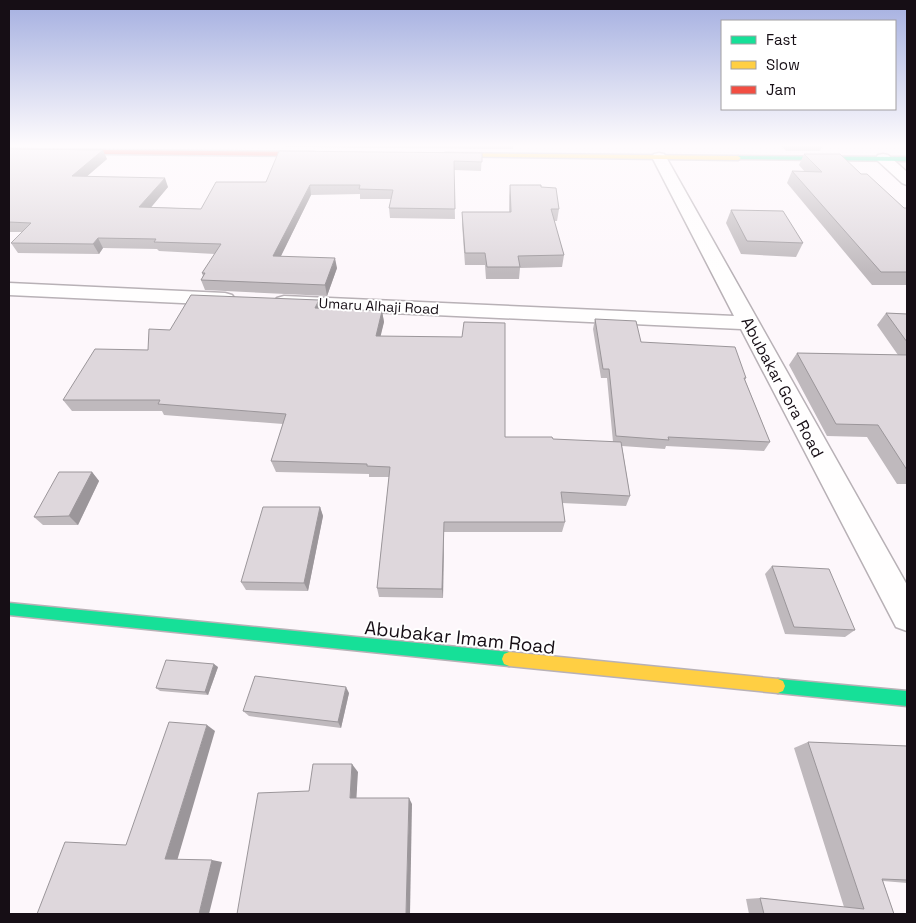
<svg xmlns="http://www.w3.org/2000/svg" width="916" height="923" font-family="'Space Grotesk',sans-serif">
<rect width="100%" height="100%" fill="#fdf7fb"/>
<g fill="none" stroke-linecap="round" stroke-linejoin="round">
<g stroke="#b8b1b6" stroke-width="3">
<g id="street">
<path d="M659,153l5,1 2,3 241,428v46l-11,-4 -155,-298 -457,-21 -7,-2 -3,-4 3,-4 7,-2 450,20 -82,-159 2,-3z"/>
<path d="M883,154l5,1 19,17v13l-5,-2 -24,-22 -2,-3 2,-3z"/>
<path d="M9,283l216,10 7,2 3,4 -3,4 -7,2 -216,-10z"/>
</g>
</g>
<g stroke="#b8b1b6" stroke-width="3">
<g id="fast">
<path d="M738,156l169,1v4l-171,-2 -1,-1z"/>
<path d="M9,603l500,49 5,2 2,5 -2,5 -5,2 -500,-51z"/>
<path d="M778,679l129,12v15l-129,-13 -5,-2 -2,-5 2,-5z"/>
</g>
</g>
<g stroke="#b8b1b6" stroke-width="3">
<g id="slow">
<path d="M445,153l293,3 3,2 -3,2 -295,-4 -1,-1z"/>
<path d="M509,652l269,27 5,2 2,5 -2,5 -5,2 -269,-27 -5,-2 -2,-5 2,-5z"/>
</g>
</g>
<g stroke="#b8b1b6" stroke-width="3">
<path id="jam" d="M9,149l306,3 3,2 -3,2 -306,-3z"/>
</g>
<use href="#street" fill="#fffefe" fill-rule="evenodd"/>
<use href="#fast" fill="#16e098" fill-rule="evenodd"/>
<use href="#slow" fill="#ffcf43" fill-rule="evenodd"/>
<use href="#jam" fill="#f24e42" fill-rule="evenodd"/>
</g>
<g fill="#bfb9bd">
<path d="M285,145h228v4l-227,-2z"/>
<path d="M781,145h42l-3,6h-34z"/>
<path d="M9,149l98,10 -20,17 81,11 -17,20 50,2 65,-27 216,-29 -1,18 -27,-1 1,49 -65,-1 -1,-10 2,-9h-31v-5l-49,1 -30,61 56,12 -10,28 -122,-6 -4,-10 2,-4 -1,-3 13,-19 -56,-3 -2,-2 -54,-1 -4,6 -81,-1 -7,-10 11,-11h-13z"/>
<path d="M804,154l57,20 43,34h3v77h-35l-85,-102 5,-12 13,1 -6,-7z"/>
<path d="M510,185l31,2 18,22 -2,12h-3l10,34 -2,12 -42,1 -1,11h-33l-1,-14h-20l-3,-41v-12h47v-16z"/>
<path d="M731,210l72,33 -7,14 -55,-3 -15,-31z"/>
<path d="M320,308l62,3 2,11 -4,14 125,101 108,5 -6,-64h-6l-8,-49 2,-10 46,23 105,36 -1,2 25,62 -6,9 -98,-5 -1,3 -43,-3 8,50 -4,10 -64,-3 3,19 -3,10h-118l-1,66 -64,-1 -2,-9 12,-111h-20v-3l-93,-2 -5,-11 12,-37 -119,-9 -2,-4h-90l-9,-11 85,-50 22,-20z"/>
<path d="M886,313l21,1v170h-10l-30,-47 -40,-1 -38,-71 8,-12 101,2 -21,-30z"/>
<path d="M92,472l7,9 -21,44h-35l-9,-8z"/>
<path d="M320,507l3,9 -15,75 -62,-1 -5,-8z"/>
<path d="M772,566l83,64 -10,7 -60,-3 -20,-60z"/>
<path d="M218,667l-10,28 -48,-4 -4,-3z"/>
<path d="M349,693l-8,35 -92,-12 -6,-5z"/>
<path d="M808,742l99,4v137l-24,-2 11,33h-145l-3,-15 14,-1 84,9 -50,-159z"/>
</g>
<g fill="#9b969a">
<path d="M103,150l4,9 -30,26 -5,-9z"/>
<path d="M165,178l3,9 -25,30 -4,-10z"/>
<path d="M310,185l1,10 -35,71 -3,-10z"/>
<path d="M98,238l5,10 -4,6 -6,-10z"/>
<path d="M335,258l2,10 -10,28 -2,-11z"/>
<path d="M319,300l2,11 -6,-3z"/>
<path d="M382,311l2,11 -6,25 -2,-11z"/>
<path d="M92,472l7,9 -21,44 -9,-9z"/>
<path d="M320,507l3,9 -15,75 -4,-8z"/>
<path d="M444,522v10l-1,66 -1,-9z"/>
<path d="M214,664l4,3 -10,28 -3,-3z"/>
<path d="M346,687l3,6 -8,35 -3,-6z"/>
<path d="M207,725l8,6 -38,130 -12,-2z"/>
<path d="M352,764l6,8 -2,33 -6,-7z"/>
<path d="M409,798l3,6 -2,110h-4z"/>
<path d="M212,860l10,2 -13,52h-10z"/>
</g>
<g fill="#ded7dc" stroke="#9b969a">
<path d="M9,149l94,1 -31,26 93,2 -26,29 62,2 15,-27h50l13,-31 203,2v9l-28,-1 1,48 -66,-1 4,-18 -34,-1 1,-4h-50l-37,71 62,2 -10,27 -124,-5 4,-7h-3l19,-29 -67,-2 2,-3 -58,-1 -5,6 -82,-1 20,-20 -22,-1z"/>
<path d="M804,154h36l21,20h6l37,34h3v64h-26l-89,-101 30,1z"/>
<path d="M510,185h31v2l15,1 3,21h-8l13,46 -46,1 2,11h-33l-2,-14h-20l-3,-41h49z"/>
<path d="M731,210l52,1 20,32 -56,-2z"/>
<path d="M191,295l128,5 -4,8 67,3 -6,25 86,1 2,-15 41,1v114h47l1,2 68,3 9,54 -69,-4 4,30h-121l-2,67 -65,-1 13,-121 -23,-1v-2l-96,-3 15,-47 -128,-10 2,-4h-97l32,-51 53,1 1,-21 21,1z"/>
<path d="M886,313l21,1v28z"/>
<path d="M595,319l41,2 5,21 94,5 11,31h-2l26,64 -102,-5 1,3 -53,-4 -7,-67h-6z"/>
<path d="M797,353l110,2v115l-29,-45 -42,-1z"/>
<path d="M59,472h33l-23,44 -35,1z"/>
<path d="M263,507h57l-16,76 -63,-1z"/>
<path d="M772,566l57,3 26,61 -61,-3z"/>
<path d="M166,660l48,4 -9,28 -49,-4z"/>
<path d="M255,676l91,11 -8,35 -95,-11z"/>
<path d="M169,722l38,3 -42,134 47,1 -13,54h-162l28,-72 61,3z"/>
<path d="M808,742l99,4v134l-25,-1 12,35h-130l-4,-16 104,11z"/>
<path d="M313,764h39l-2,34h59l-3,116h-169l21,-121 51,-2z"/>
</g>
<linearGradient id="sky" x2="0" y2="1"><stop stop-color="#a4afe0"/><stop offset="0.53" stop-color="#fefbfd"/><stop offset="1" stop-color="#fefbfd" stop-opacity="0"/></linearGradient>
<rect width="916" height="274" fill="url(#sky)"/>
<g text-anchor="middle" stroke-width="4" stroke-linejoin="round" paint-order="stroke">
<g font-size="14" fill="#160e15" stroke="#fff">
<text transform="translate(379 306) rotate(3)" y="5">Umaru Alhaji Road</text>
</g>
<g font-size="16" fill="#160e15" stroke="#fff">
<text transform="translate(783 387) rotate(62)" y="6">Abubakar Gora Road</text>
</g>
<g font-size="19" fill="#160e15" stroke="#fff">
<text transform="translate(460 637) rotate(6)" y="7">Abubakar Imam Road</text>
</g>
</g>
<rect width="916" height="923" fill="none" stroke="#160e15" stroke-width="20"/>
<rect x="721" y="20" width="175" height="90" fill="#ffffff" stroke="#a29fa1"/>
<rect x="731" y="36" width="25" height="8" fill="#16e098" stroke="#a29fa1"/>
<text x="766" y="45" font-size="15" fill="#160e15">Fast</text>
<rect x="731" y="61" width="25" height="8" fill="#ffcf43" stroke="#a29fa1"/>
<text x="766" y="70" font-size="15" fill="#160e15">Slow</text>
<rect x="731" y="86" width="25" height="8" fill="#f24e42" stroke="#a29fa1"/>
<text x="766" y="95" font-size="15" fill="#160e15">Jam</text>
</svg>
